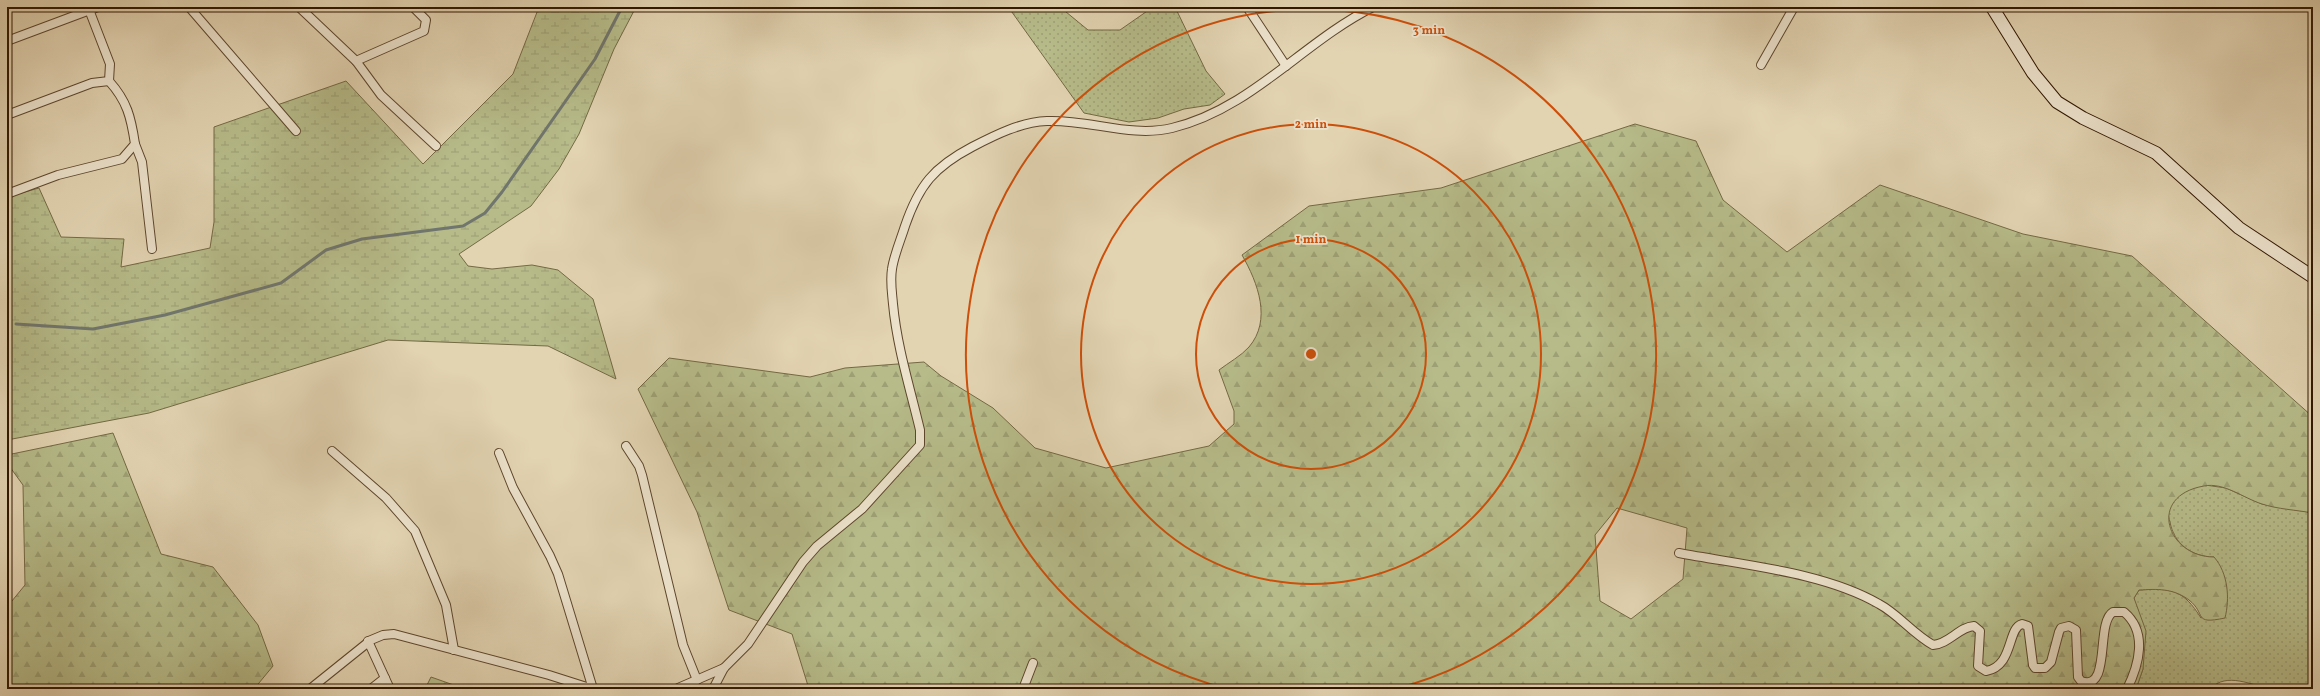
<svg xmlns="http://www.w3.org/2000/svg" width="2320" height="696" font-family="Vollkorn,serif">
<defs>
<pattern id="grass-dots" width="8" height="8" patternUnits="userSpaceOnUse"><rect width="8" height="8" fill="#b6bb89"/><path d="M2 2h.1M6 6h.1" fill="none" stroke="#9da074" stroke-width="1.8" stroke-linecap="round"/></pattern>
<pattern id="forest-firs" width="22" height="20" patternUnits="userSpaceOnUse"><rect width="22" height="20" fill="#b6bb89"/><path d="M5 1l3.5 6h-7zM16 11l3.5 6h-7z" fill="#9da074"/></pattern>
<pattern id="wetland-marsh" width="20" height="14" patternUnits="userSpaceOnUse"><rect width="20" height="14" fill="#b6bb89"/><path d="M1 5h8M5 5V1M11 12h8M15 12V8" fill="none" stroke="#9da074"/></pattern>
</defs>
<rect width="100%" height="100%" fill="#e2d3b1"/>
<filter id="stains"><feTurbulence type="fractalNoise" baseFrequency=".005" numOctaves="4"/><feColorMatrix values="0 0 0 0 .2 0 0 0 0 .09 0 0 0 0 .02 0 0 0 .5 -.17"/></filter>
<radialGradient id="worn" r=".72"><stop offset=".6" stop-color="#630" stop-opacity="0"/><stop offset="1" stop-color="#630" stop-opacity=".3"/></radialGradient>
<g fill="url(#grass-dots)" stroke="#746944">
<path d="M1011,7h49l28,23h32l33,-23h22l31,64 19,23 -15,11 -26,4 -26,9 -29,4 -45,-9 -75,-105z"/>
<path d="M2205,485l21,3 36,16 51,9v176c-13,0 -28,2 -41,0 -20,-3 -45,-18 -62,0h-74l7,-20 -9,-71 5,-8c32,-2 44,-1 62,28l13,-61c-22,0 -40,-13 -44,-35 -2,-7 -3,-12 1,-18 7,-12 22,-16 34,-19z"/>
</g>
<g fill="url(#forest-firs)" stroke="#746944" fill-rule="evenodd">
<path d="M1635,124l61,17 27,59 64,52 93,-67 143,49 109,22 181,161v96c-17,-3 -36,-4 -51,-9 -19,-6 -38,-22 -58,-18 -58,10 -37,71 10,71 14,16 16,41 11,61 -33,7 -18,-4 -36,-18 -16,-12 -32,-11 -50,-10l-5,8 12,33 -3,38 -7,20h-1327l-17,-55 -63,-24 -32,-98 -59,-123 31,-31 141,19 35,-9 79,-6 17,14 52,32 42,40 71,20 103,-22 25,-22v-13l-15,-41c9,-7 22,-14 30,-23 23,-27 9,-64 -7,-92l67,-49 132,-18zM1617,508l70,20 -4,51 -52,40 -31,-18 -5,-66z"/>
<path d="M113,433l48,121 52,13 45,58 15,41 -19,23h-247v-82l18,-22 -2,-100 -16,-22v-8z"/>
<path d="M431,677l34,12h-40z"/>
</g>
<path fill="url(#wetland-marsh)" stroke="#746944" d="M539,7h97l-22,42 -35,85 -20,35 -28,37 -72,48 9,12 24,3 40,-4 26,5 35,29 23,80 -68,-33 -160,-6 -239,73 -142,27v-243l32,-9 22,49 63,2 -3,28 89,-19 4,-26v-95l132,-46 77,83 90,-90z"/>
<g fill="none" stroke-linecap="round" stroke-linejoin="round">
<path stroke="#70766e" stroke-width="3" d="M16,324l77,5 72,-14 116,-32 45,-33 36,-11 101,-13 22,-13 17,-21 93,-133 27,-52"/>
<g stroke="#5d462c" stroke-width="10">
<g id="street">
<path d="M189,7l107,124"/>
<path d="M299,7l57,54 68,-30 2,-11 -13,-13"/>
<path d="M1247,7l39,59"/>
<path d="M7,41l91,-34"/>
<path d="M356,61l25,34 55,51"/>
<path d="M1761,65l33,-58"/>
<path d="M7,115l85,-32 17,-2 1,-17 -22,-57"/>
<path d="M135,144l7,18 10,87"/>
<path d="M7,194l51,-19 64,-16 13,-15c-4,-27 -8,-43 -26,-63"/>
<path d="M626,446l13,20 3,9 41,170 14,35"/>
<path d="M332,451l54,47 29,33 31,74 8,45"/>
<path d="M499,453l14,35 37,68 8,18 35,115"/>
<path d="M1679,553c63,12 145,19 200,51 19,10 33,29 54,41 16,-1 26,-18 41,-19l6,5 -2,35 8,5c28,-5 21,-43 36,-47l6,2 5,39 2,3h10l6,-6 8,-30 2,-4 8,-2 7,4 2,47 3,4c31,11 14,-58 32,-69h11c24,20 15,53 3,77"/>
<path d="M368,641l22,48"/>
<path d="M678,688l46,-20"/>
<path d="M310,689l61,-49 12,-5 11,-1 155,41 44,14"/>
<path d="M371,689l14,-11"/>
<path d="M713,689l11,-21 24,-24 55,-82 14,-16 45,-37 58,-64v-15c-10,-42 -23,-83 -27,-126 -1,-12 -3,-23 -1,-35 2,-14 9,-30 13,-43 14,-41 29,-59 67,-79 23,-12 49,-25 75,-26 41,-2 84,17 125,7 79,-19 131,-86 201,-121"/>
<path d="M1023,689l10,-26"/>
</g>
</g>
<g stroke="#311700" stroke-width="14">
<path id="secondary" d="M1992,7l41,66 24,29 26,16 73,35 83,75 74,49"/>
</g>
<use href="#street" stroke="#ece2cc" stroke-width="8"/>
<use href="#secondary" stroke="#ece2cc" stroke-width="12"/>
</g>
<g fill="none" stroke="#cd4f0a" stroke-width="2">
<circle cx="1311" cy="354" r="115"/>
<circle cx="1311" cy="354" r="230"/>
<path d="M1228 689A345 345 0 1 1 1394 689"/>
</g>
<circle cx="1311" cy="354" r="6" fill="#cd4f0a" stroke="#ece2cc" stroke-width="2"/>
<g font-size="12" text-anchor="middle" font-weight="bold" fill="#cd4f0a" stroke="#ece2cc" stroke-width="3.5" stroke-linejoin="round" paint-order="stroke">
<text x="1429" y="34">3 min</text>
<text x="1311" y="128">2 min</text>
<text x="1311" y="243">1 min</text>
</g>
<rect width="2320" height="696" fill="none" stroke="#e2d3b1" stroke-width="24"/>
<rect x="8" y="8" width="2304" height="680" fill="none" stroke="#311700" stroke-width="2"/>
<rect x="12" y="12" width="2296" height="672" fill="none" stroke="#311700"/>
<rect width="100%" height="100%" filter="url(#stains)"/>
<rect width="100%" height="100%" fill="url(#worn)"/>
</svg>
